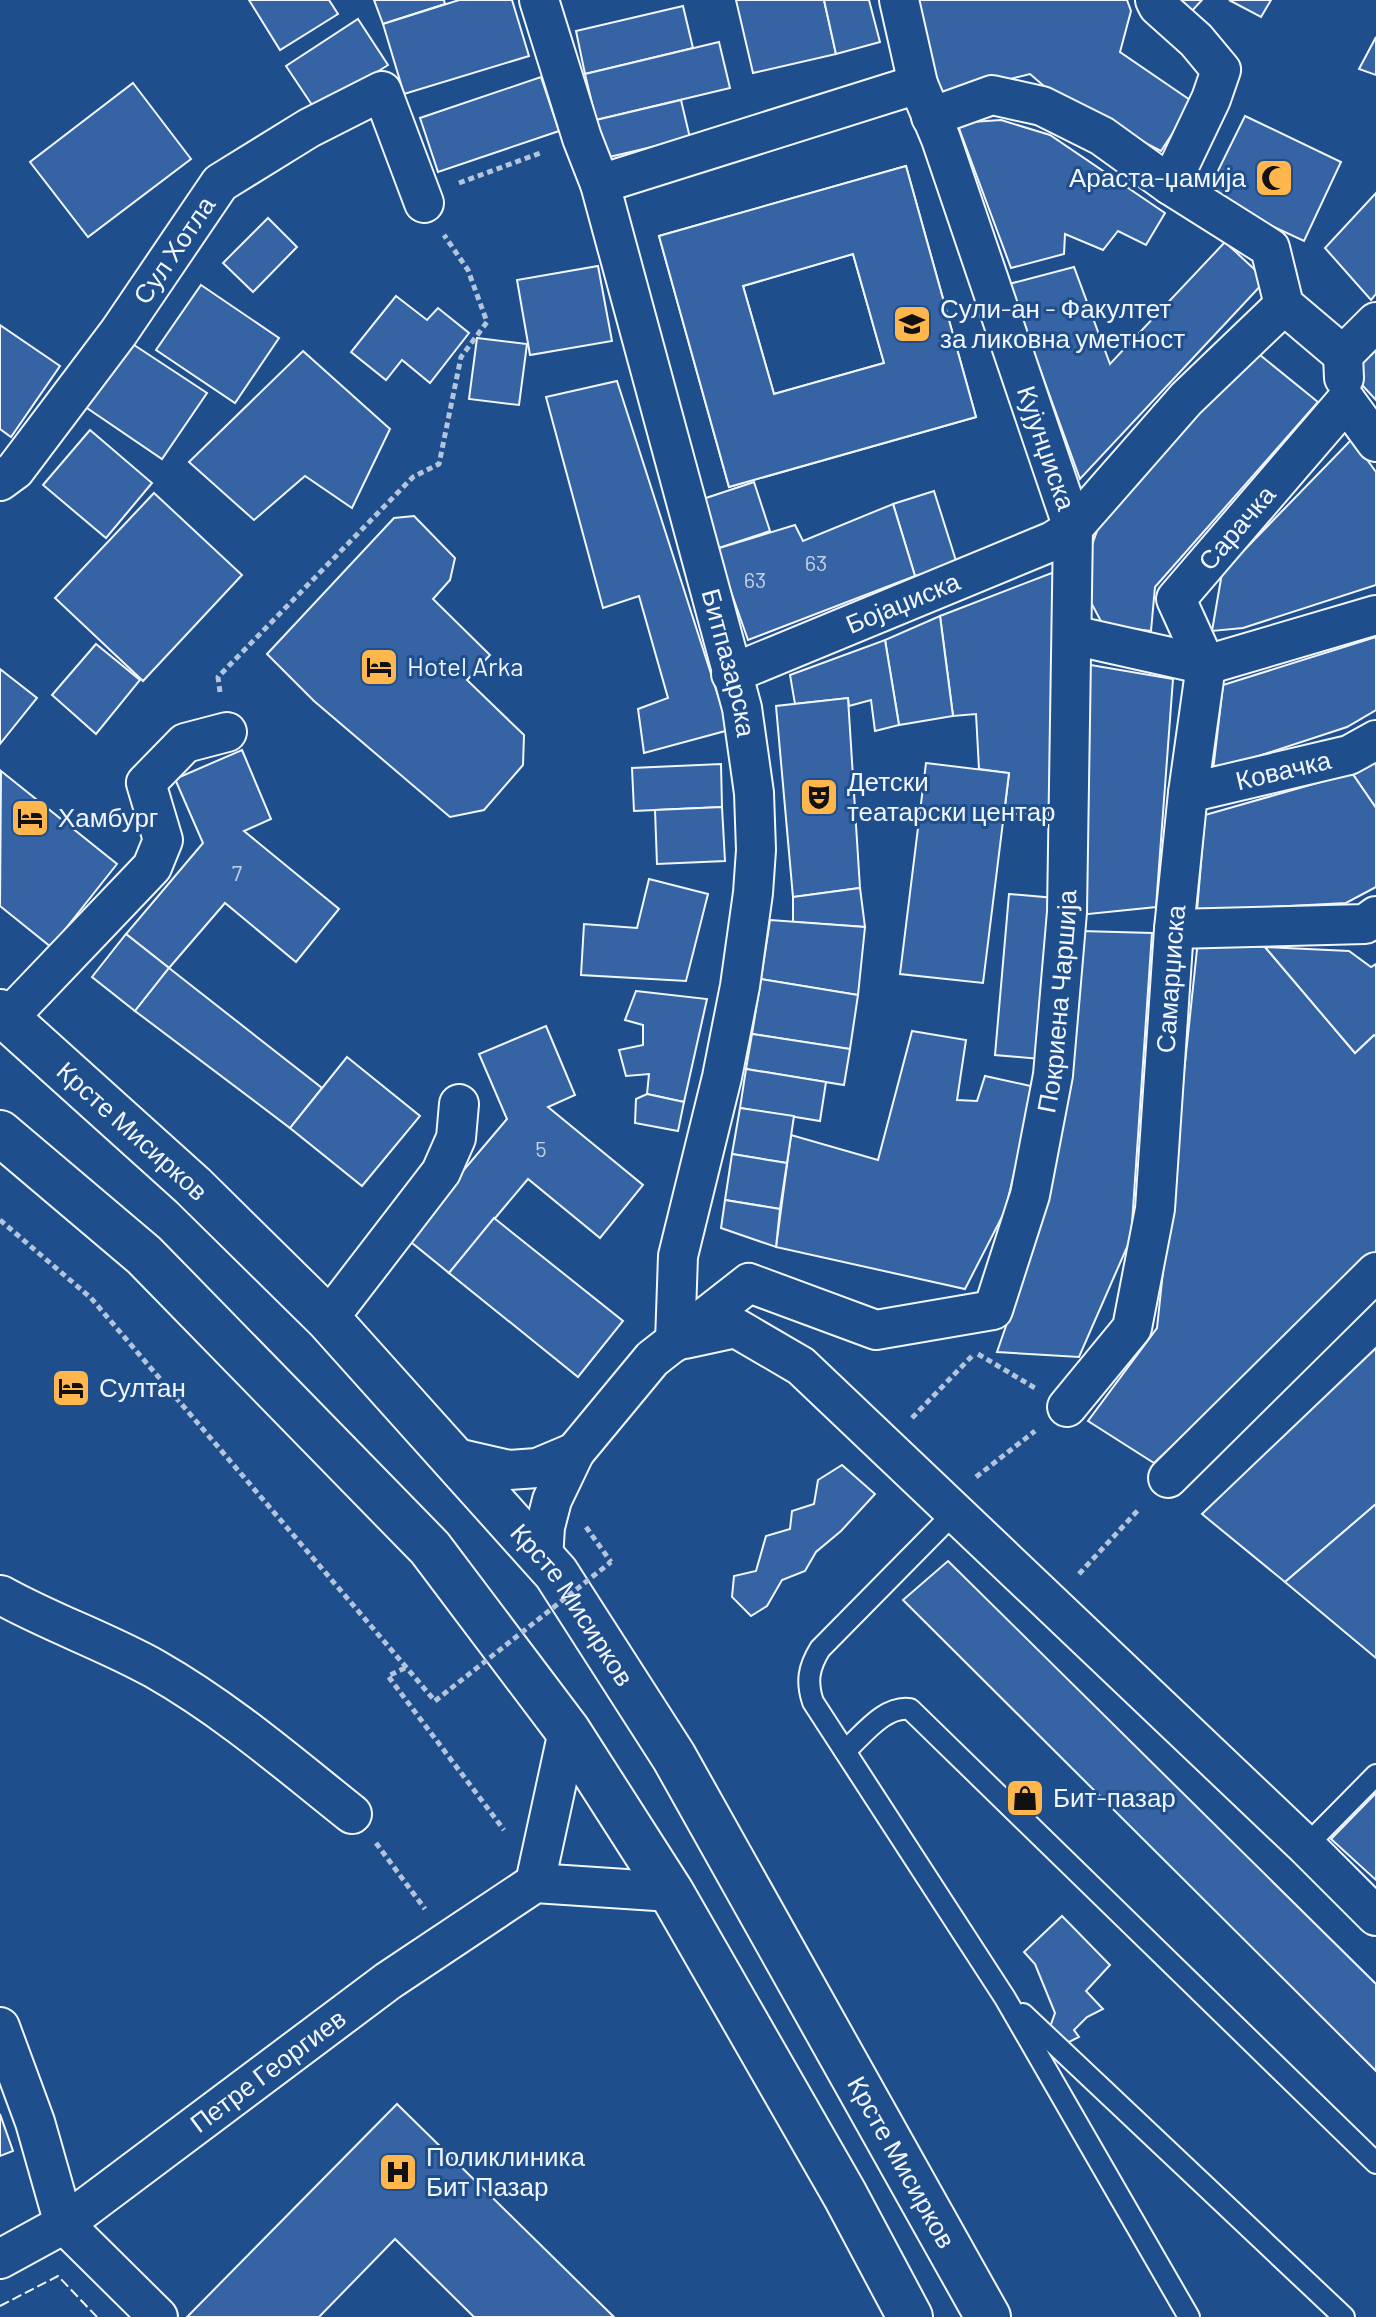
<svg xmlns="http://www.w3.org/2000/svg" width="1376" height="2317" font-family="Barlow,sans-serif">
<rect width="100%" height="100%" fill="#1f4e8c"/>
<g fill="#3563a3" stroke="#f2f6ff" stroke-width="2" fill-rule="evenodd">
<path d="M249,0h80l9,14 -58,36z"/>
<path d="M374,0h70l1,4 -62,20z"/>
<path d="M459,0h53l17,56 -125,38 -21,-70z"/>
<path d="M736,0h88l12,54 -83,19z"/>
<path d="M824,0h45l11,42 -44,12z"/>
<path d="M915,0h212l4,11 -11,41 73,50 -32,49 -102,-52 -29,-25 -89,22z"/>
<path d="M1175,0h27l-11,12z"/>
<path d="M1229,0h42l-10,17z"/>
<path d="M683,6l10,42 -108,26 -9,-43z"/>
<path d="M358,19l30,46 -72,46 -30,-45z"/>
<path d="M1376,37v38l-17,-6z"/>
<path d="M719,42l11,46 -134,32 -11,-46z"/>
<path d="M541,77l18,54 -121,41 -18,-54z"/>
<path d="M133,83l58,76 -103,78 -58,-75z"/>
<path d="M681,100l9,38 -85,20 -9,-38z"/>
<path d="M1245,116l96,46 -37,79 -98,-46z"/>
<path d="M1001,120l49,15 115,78 -19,32 -28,-14 -15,19 -38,-16 -1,20 -53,14 -54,-145z"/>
<path d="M906,166l70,251 -247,70 -70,-251zM853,254l31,109 -110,31 -31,-108z"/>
<path d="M906,166l70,251 -247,70 -70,-251zM853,254l31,109 -110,31 -31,-108z"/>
<path d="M1376,193v101l-5,6 -46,-52z"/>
<path d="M268,218l29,29 -44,45 -30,-29z"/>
<path d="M1225,242l41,38 -186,199 -71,-195 65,-17 36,97z"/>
<path d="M598,266l14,75 -82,14 -13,-75z"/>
<path d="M201,285l78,53 -44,65 -79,-53z"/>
<path d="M396,296l31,24 11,-12 31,25 -39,50 -28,-23 -16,20 -35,-28z"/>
<path d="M0,325l60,41 -49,71 -11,-8z"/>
<path d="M477,338l50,6 -8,61 -50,-6z"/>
<path d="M128,341l79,52 -45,66 -78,-53z"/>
<path d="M1376,346v54l-27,-29z"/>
<path d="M303,351l87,78 -38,79 -47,-32 -51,44 -65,-58z"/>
<path d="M1260,355l58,47 -163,185 -4,44 -48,-6 -16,-30 2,-42 11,-30 87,-102z"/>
<path d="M617,381l112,349 -85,23 -6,-44 30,-11 -29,-102 -36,12 -57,-211z"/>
<path d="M90,430l62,53 -46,55 -63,-53z"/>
<path d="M1352,439l24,33v113l-133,43 -31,3 10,-58z"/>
<path d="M754,482l16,49 -54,18 -16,-49z"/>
<path d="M934,491l23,73 -42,12 -22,-72z"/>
<path d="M154,493l88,82 -99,106 -88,-83z"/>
<path d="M893,504l22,72 -167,64 -32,-91 79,-24 8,16z"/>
<path d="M414,516l41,42 -5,22 -17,19 57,56 -23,25 57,55 -1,30 -39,45 -34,7 -136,-116 -47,-47 127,-136z"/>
<path d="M1057,571l-4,243h-49l5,-41 -30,-4 -3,-55 -23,2 -13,-100z"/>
<path d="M940,616l13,100 -54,9 -14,-85z"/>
<path d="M1376,637v73l-29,17 -134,44 10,-86z"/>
<path d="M885,640l14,85 -24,6 -4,-31 -22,6 -1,-8 -53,6 -5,-29z"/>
<path d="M96,644l44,36 -44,54 -44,-39z"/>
<path d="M1079,663l94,16 -17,228 -77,8z"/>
<path d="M0,669l37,29 -37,46z"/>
<path d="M848,698l12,190 -67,9 -17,-191z"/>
<path d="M242,750l29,69 -27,12 95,78 -43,53 -71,-59 -56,65 -43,-34 77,-91 -28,-64z"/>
<path d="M1376,759v49l-24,-35z"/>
<path d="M926,763l83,10 -26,210 -83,-9z"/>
<path d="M721,764l1,43 -88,4 -2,-43z"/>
<path d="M1,771l116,93 -66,83 -51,-41z"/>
<path d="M1352,773l24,35v79l-30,16 -149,8 8,-96z"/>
<path d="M722,807l3,54 -68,3 -2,-54z"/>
<path d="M649,879l59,15 -22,87 -105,-6 3,-51 53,4z"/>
<path d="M860,888l5,39 -72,-5v-25z"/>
<path d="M1009,894l46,4 -15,161 -45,-4z"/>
<path d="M770,920l95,7 -7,68 -97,-16z"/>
<path d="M1081,931l71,2 -21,305 -52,119 -82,-5 40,-116z"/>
<path d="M126,934l43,34 -34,43 -43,-34z"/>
<path d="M1198,940l67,7 90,106 19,-18 2,1v221l-222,206 -66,-42 69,-93z"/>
<path d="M1265,947l84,4 22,16 5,-3v72l-2,-1 -19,18z"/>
<path d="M169,968l153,120 -32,40 -155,-117z"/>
<path d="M761,979l97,16 -8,54 -98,-15z"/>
<path d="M636,991l71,8 -23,103 -37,-8 2,-20 -23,2 -7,-26 24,-5v-20l-18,-5z"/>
<path d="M546,1026l29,69 -27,12 95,78 -43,53 -72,-59 -79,94 -43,-35 101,-119 -28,-65z"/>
<path d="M912,1031l54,9 -9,60 20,1 8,-25 50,11 -30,124 -40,78 -189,-42 15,-112 87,25z"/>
<path d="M752,1034l98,15 -6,36 -98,-16z"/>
<path d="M347,1057l73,59 -58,70 -72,-58z"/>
<path d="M746,1069l80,13 -6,39 -80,-13z"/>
<path d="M647,1094l37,8 -6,29 -43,-8 1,-24z"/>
<path d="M740,1108l54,8 -7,47 -55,-9z"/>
<path d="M732,1154l55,9 -7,46 -55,-9z"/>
<path d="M725,1200l55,9 -4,38 -55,-19z"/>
<path d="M494,1218l129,103 -45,56 -129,-104z"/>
<path d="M1376,1348v156l-91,78 -83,-68z"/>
<path d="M842,1465l33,29 -34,37 -25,21 -11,19 -23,9 -15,26 -16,10 -19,-19 2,-21 22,-5 10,-35 24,-7 2,-18 22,-7 4,-24z"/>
<path d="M1376,1504v154l-91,-76z"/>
<path d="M948,1561l428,423v87l-473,-471z"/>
<path d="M1376,1793v87l-45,-41z"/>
<path d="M1062,1916l48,49 -24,26 17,18 -16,8 -13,13 5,7 -14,7 -15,-17 5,-14 -20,-49 -11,-12z"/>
<path d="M397,2104l217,213h-140l-79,-78 -76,78h-132z"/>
<path d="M0,2114l13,37 -13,5z"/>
</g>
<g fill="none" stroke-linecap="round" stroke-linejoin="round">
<g stroke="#f2f6ff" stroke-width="24">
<g id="lane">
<path d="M955,1512l-135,137c-11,18 -14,32 -7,53l192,296 184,319"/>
<path d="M845,1751c18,-16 40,-46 65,-42l466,454"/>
<path d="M1306,1846l70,-71"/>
<path d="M1023,2014l321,303"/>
</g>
</g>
<g stroke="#f2f6ff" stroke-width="42">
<g id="street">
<path id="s1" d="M539,0l43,138 18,46 142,524 12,85 2,57 -3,43 -13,93 -18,91 -44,179 -3,86"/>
<path d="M1155,0l3,6 38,34 25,30 -10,29 -41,86"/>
<path d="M931,117l61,-22 50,11 60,30 68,49 100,63 14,57 59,50"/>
<path d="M600,184l318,-100"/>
<path d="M1344,378l-1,-23 33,-33"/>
<path d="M1346,401l30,41"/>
<path id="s2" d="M0,481l15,-11 104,-138 101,-149 89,-55 73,-37 42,112"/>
<path d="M1072,635l134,30 170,-50"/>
<path id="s3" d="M1206,665l-30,-66 170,-198"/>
<path id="s4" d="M731,674l322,-133 20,-13 113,-129 98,-94"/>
<path id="s5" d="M1188,793l161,-38 27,-15"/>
<path d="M1174,929l191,-5 11,-8"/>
<path d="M8,1018l144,-151 11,-27 -17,-57 39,-40 42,-11"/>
<path d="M328,1319l113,-147 15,-34 3,-34"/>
<path d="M685,1339l51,-11 65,38 505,480 70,70"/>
<path id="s6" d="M1067,1407l65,-79 23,-119 19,-280 14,-136 18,-128"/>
<path d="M452,1457l57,13 28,-2 38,-16"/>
<path d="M1168,1478l208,-206"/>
<path id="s7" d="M543,1559l2,-32 7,-27 23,-48 77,-93 97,-76 127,47 117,-20 37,-115 23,-120 14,-163 6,-384 -132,-389 -23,-55 -19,-84"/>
<path d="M1,1595c50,28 104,46 154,74 72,41 133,94 197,145"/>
<path d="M535,1883l33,-152"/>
<path d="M0,2027l35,95 29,102 94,93"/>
<path id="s8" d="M0,2259l64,-35 324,-243 147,-98 136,9"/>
</g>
</g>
<g stroke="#f2f6ff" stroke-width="48">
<g id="secondary">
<path id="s9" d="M0,1012l193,174 135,133 228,254 118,184 314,560"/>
<path d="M0,1133l144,122 286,293 138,183 103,161 174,303 65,122"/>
</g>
</g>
<g stroke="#b3c4dc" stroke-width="5" stroke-dasharray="6 4" stroke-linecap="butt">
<path d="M459,183l84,-31"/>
<path d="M220,692l-2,-15 195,-200 26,-13 22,-107 26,-35 -19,-52 -24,-35"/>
<path d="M0,1220l91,78 344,403"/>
<path d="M978,1354l57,34"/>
<path d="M912,1418l60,-62"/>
<path d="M976,1477l59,-46"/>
<path d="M586,1527l25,35"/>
<path d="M1079,1574l61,-66"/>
<path d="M405,1668l-17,8 116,154"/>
<path d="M376,1843l49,66"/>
</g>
<use href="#lane" stroke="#1f4e8c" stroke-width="20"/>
<use href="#street" stroke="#1f4e8c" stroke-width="38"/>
<use href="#secondary" stroke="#1f4e8c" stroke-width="44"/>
<path stroke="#b3c4dc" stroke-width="5" stroke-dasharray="6 4" stroke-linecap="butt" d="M435,1701l176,-139"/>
<path stroke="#f2f6ff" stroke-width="2" stroke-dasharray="10 4" stroke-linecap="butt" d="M0,2306l58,-30 39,41"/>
</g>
<defs>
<g id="mosque-square" transform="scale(2)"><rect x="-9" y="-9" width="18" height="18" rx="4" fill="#ffb74d" stroke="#1f4e8c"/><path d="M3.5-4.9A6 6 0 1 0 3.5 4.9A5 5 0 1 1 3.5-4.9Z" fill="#111"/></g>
<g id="university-square" transform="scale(2)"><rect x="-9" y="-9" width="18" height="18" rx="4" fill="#ffb74d" stroke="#1f4e8c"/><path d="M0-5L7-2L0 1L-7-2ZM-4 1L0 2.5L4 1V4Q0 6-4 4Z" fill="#111"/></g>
<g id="hotel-square" transform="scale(2)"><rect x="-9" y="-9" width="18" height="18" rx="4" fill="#ffb74d" stroke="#1f4e8c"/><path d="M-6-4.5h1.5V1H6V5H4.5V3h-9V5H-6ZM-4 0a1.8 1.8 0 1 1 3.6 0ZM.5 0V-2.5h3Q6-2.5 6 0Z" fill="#111"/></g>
<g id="theatre-square" transform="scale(2)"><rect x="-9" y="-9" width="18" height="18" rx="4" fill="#ffb74d" stroke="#1f4e8c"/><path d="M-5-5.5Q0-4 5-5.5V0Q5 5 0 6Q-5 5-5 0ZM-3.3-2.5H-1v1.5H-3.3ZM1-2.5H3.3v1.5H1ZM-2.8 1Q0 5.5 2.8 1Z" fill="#111"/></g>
<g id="shop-square" transform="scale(2)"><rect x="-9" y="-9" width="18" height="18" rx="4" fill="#ffb74d" stroke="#1f4e8c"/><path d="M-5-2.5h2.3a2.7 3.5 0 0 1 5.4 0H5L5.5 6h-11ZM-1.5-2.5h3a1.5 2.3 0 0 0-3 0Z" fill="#111"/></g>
<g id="hospital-square" transform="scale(2)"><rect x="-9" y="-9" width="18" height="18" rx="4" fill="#ffb74d" stroke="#1f4e8c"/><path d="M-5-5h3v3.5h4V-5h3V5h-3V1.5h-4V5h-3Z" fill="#111"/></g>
</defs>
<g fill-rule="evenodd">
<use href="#mosque-square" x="1274" y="178"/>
<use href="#university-square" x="912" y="324"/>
<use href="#hotel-square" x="379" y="667"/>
<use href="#theatre-square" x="819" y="797"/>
<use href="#hotel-square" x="30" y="818"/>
<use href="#hotel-square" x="71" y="1388"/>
<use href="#shop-square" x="1025" y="1798"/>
<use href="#hospital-square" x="398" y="2172"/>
</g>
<g text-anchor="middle" stroke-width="6" stroke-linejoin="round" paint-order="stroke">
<g font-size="22" fill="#c3d1e8">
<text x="816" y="571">63</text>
<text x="755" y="588">63</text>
<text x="237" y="881">7</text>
<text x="541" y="1157">5</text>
</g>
<g font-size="26" fill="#f2f6ff" stroke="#1f4e8c" text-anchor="start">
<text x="1246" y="187" text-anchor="end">Араста-џамија</text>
<text x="940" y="318">Сули-ан - Факултет<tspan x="940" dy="30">за ликовна уметност</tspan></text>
<text x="407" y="676">Hotel Arka</text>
<text x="847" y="791">Детски<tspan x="847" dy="30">театарски центар</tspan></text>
<text x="58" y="827">Хамбург</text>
<text x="99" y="1397">Султан</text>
<text x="1053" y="1807">Бит-пазар</text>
<text x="426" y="2166">Поликлиника<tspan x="426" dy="30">Бит Пазар</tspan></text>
</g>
<g font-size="26" fill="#f2f6ff" stroke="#1f4e8c">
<text dy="9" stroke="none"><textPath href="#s2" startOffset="290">Сул Хотла</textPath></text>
<text transform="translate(1046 448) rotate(71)" y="9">Кујунџиска</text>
<text dy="9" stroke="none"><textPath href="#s3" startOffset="166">Сарачка</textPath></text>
<text dy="9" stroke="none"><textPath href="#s4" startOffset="186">Бојаџиска</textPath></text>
<text dy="9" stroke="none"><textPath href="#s1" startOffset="690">Битпазарска</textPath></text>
<text dy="9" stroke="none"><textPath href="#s5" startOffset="98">Ковачка</textPath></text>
<text dy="9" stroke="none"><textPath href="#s6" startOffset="454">Самарџиска</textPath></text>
<text dy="9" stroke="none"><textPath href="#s7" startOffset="928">Покриена Чаршија</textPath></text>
<text dy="9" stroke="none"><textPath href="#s9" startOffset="178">Крсте Мисирков</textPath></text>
<text dy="9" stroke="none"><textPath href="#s9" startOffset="826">Крсте Мисирков</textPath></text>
<text dy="9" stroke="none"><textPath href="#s8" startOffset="328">Петре Георгиев</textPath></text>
<text dy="9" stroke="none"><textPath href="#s9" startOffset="1474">Крсте Мисирков</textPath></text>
</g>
</g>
</svg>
